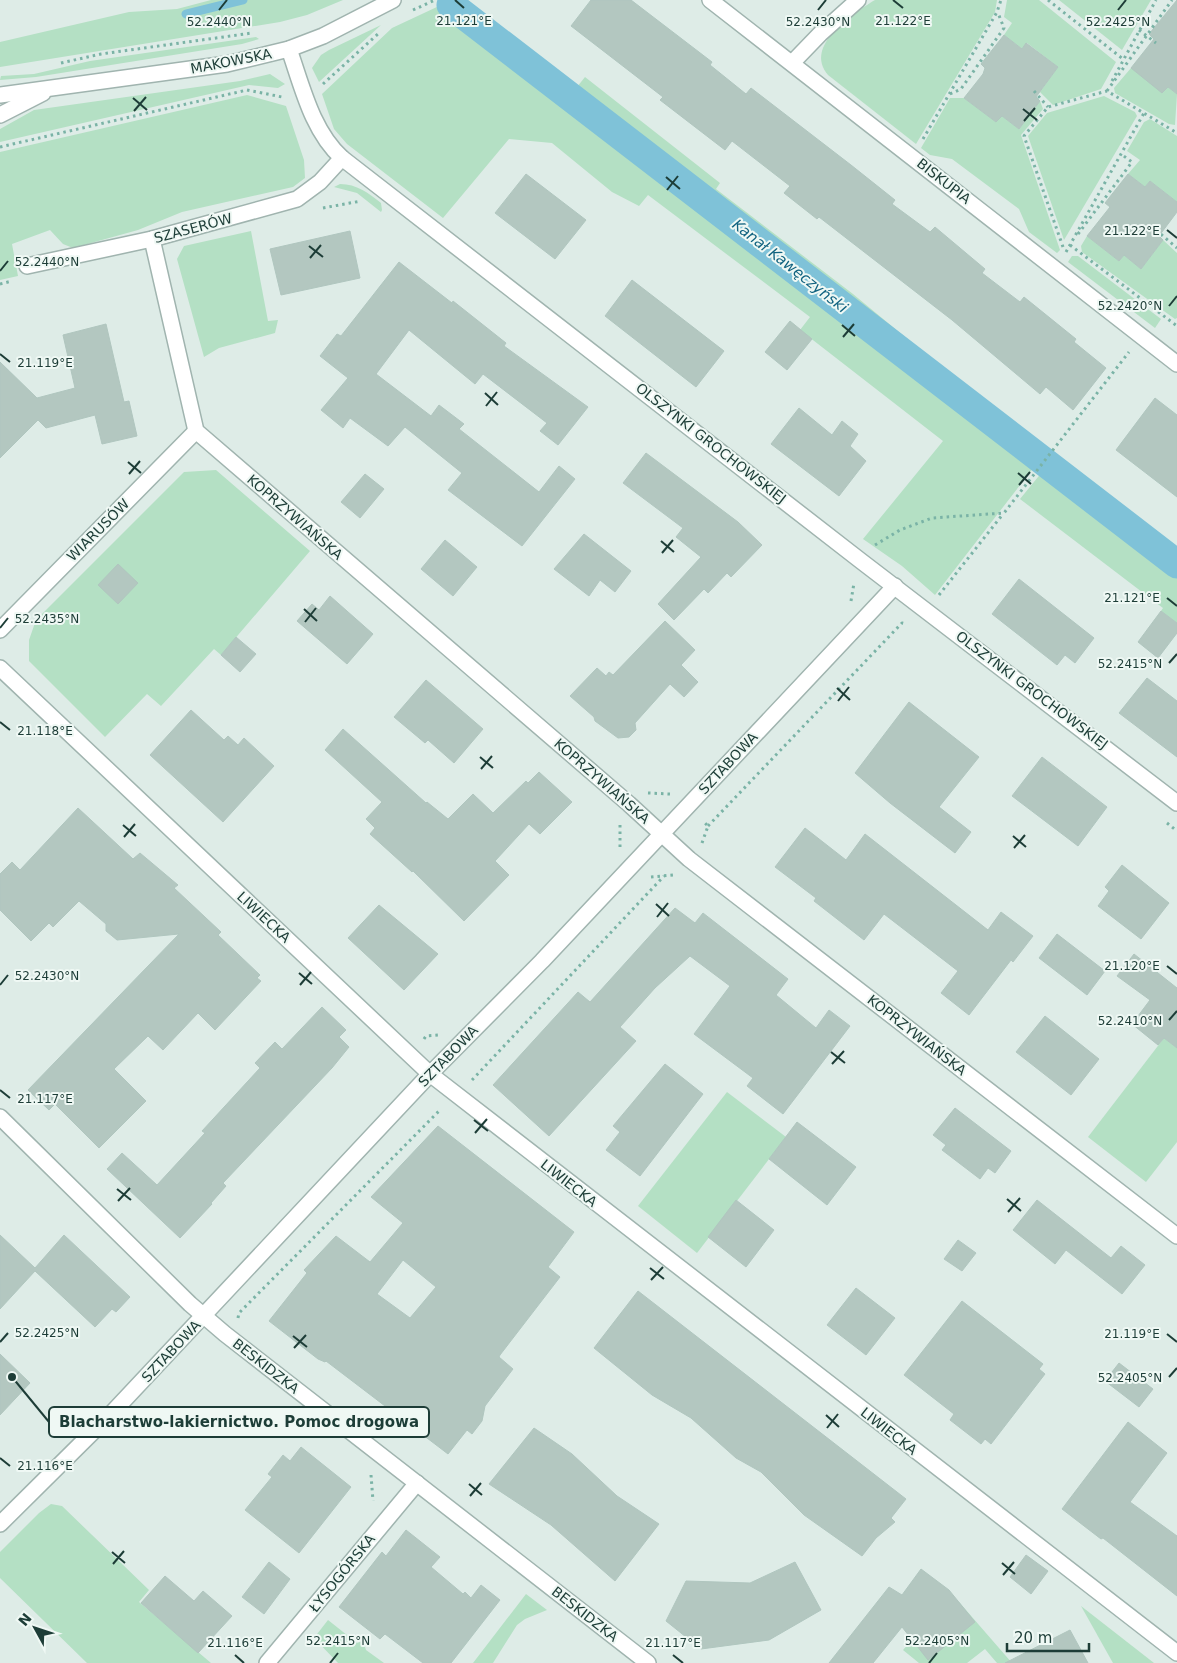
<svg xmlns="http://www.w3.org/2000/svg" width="1177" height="1663" font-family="'DejaVu Sans',sans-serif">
<rect width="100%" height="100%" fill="#deece7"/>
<g fill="#b4e0c4">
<path d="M211,0h132l-36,15 -27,7 -280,45v-25l129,-30 48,-3z"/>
<path d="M464,0l113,87 8,-10 135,106 -4,6 137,105 87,72 108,83 -113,146 -33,-29 -39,-27 80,-98 -143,-111 10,-13 -162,-122 -9,11 -27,-14 -60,-49 -43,-4 -66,79 -96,-74 -13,-15 -12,-35 70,-66 47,-22z"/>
<path d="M875,0h122l-2,12 -79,132 -88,-69c-25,-29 24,-61 47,-75z"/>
<path d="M1007,0h32l77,62 -15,27 -48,16 -13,-13 18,-25 -31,-24 -5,6 -18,-14 8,-12 -8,-6z"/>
<path d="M1059,0h92l-29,50z"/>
<path d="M381,25l-62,57 -7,-14 9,-13 8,-5z"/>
<path d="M256,37l3,2 -17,5 -206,33 -36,3 1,-4 33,-2 56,-13z"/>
<path d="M1131,68l37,19 9,7 -2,31 -6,-1 -54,-31 -1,-5z"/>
<path d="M270,74l15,10 -7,4 -29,-3 -249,57v-13l34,-19 206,-29z"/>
<path d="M247,95l39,11 18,54 1,18 -12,9 -111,25 -44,18 -65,18 -10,-4 -13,-14 -38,14 6,32 -18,4v-128z"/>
<path d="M1104,96l31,16 2,4 -73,124 -36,-104 19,-23z"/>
<path d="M950,98h14l32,24 6,-6 17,13 21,-28 3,8 -22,26 39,115 -3,3 -28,-21 -10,-23 -67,-50 -22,-4 -9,-7z"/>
<path d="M1150,119l27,17v66l-27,-21 -5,6 -17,-13 12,-14 -13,-9 17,-29z"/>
<path d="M340,184c17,0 28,9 41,19l1,7 -1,2 -24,-19 -23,-6z"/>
<path d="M251,231l17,90 10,-1 -3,13 -56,15 -15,9 -27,-98 7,-13z"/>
<path d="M1087,236l32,25 5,-6 17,14 22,-29 14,13v65l-2,1 -93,-67 -1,-6z"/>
<path d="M1072,256h6l83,63 -6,9 -87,-66z"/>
<path d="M1056,455l121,96v72l-16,-12 2,-3 -143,-109z"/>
<path d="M216,470l94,81 -89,104 -7,-6 -53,57 -14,-12 -42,43 -76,-76v-21l7,-20 148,-148z"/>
<path d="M1164,1038l13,10v94l-31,40 -58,-45z"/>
<path d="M727,1092l59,45 -89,116 -59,-47z"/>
<path d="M51,1504l11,2 87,84 -10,12 72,61h-124l-87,-85v-26l39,-39z"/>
<path d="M526,1594l21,16 -22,9 -8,6 -24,38h-20z"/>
<path d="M959,1602l53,61h-15l-12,-14 -18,14h-48l-16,-13 9,-10z"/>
<path d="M1081,1606l73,57h-41z"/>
<path d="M328,1620l29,23 6,-2 3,9 18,13h-46l-24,-25z"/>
</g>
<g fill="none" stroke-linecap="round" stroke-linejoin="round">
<path stroke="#7fc2d8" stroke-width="9" d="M186,14l57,-14"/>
<path stroke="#7fc2d8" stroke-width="29" d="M451,5l726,559"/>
</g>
<g fill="#b3c7c0" stroke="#b0c6bf" fill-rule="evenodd">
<path d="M591,0h40l81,62 -2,3 36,29 5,-6 100,77 44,35 -3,4 38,28 5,-5 50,42 -3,4 38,29 4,-5 52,42 -2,3 32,26 -33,42 -27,-23 -6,7 -88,-74 -133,-103 -2,2 -33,-26 6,-7 -58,-45 -7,9 -65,-50 3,-3 -92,-71z"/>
<path d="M1177,0v94l-9,-7 -6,6 -31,-25 23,-29 -5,-5z"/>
<path d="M1004,35l18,14 4,-6 32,24 -22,30 4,4 -21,28 -17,-13 -6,6 -32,-24 19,-24 2,-6 -4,-4z"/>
<path d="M526,174l60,46 -31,39 -60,-46z"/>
<path d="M1128,174l17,13 5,-6 27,21v10l-18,24 4,4 -22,29 -17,-14 -5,6 -32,-25 23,-29 -5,-4z"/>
<path d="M350,231l10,47 -79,17 -11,-46z"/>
<path d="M399,262l53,41 1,-2 53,42 -2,3 84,61 -30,38 -18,-14 7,-8 -64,-49 -8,10 -66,-54 -33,44 55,42 8,-11 25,19 -5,5 80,63 20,-26 16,13 -53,67 -74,-56 14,-17 -57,-46 -17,19 -38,-28 -7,10 -22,-18 27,-32 -28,-22 17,-22 4,2z"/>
<path d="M632,280l92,71 -28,36 -91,-71z"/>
<path d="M790,321l22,18 -25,31 -22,-18z"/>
<path d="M106,324l18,78 5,-1 8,35 -35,8 -7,-29 -49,13 -8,-8 -38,38v-96l37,36 38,-10 -12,-53z"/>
<path d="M1155,398l22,17v82l-61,-47z"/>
<path d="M799,408l33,27 10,-14 16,13 -8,12 16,15 -27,35 -68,-52z"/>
<path d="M646,453l92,69 24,23 -31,32 -4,-4 -19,20 -4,-4 -30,31 -16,-16 43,-47 -25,-20 7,-9 -60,-45z"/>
<path d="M365,474l19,15 -24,29 -19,-16z"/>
<path d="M584,534l47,37 -16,21 -15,-12 -11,16 -35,-27z"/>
<path d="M445,540l32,27 -24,29 -32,-27z"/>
<path d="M118,564l20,19 -20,21 -20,-19z"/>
<path d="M1019,579l75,59 -19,25 -10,-8 -8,10 -65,-51z"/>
<path d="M330,596l43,38 -26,30 -50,-43 15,-17 7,6z"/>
<path d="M1161,611l16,12v10l-19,25 -20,-16z"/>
<path d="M665,621l30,29 -14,15 17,17 -14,15 -14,-13 -35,39 1,7 -7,7 -11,1 -23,-17 -1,-4 -24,-21 27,-28 9,8 3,-4 4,3z"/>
<path d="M236,637l20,17 -16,18 -19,-17z"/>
<path d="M1147,678l30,23v56l-58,-44z"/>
<path d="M426,680l57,49 -29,34 -26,-23 -3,3 -31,-26z"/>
<path d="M909,702l70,55 -40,50 32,25 -16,21 -65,-50 -35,-30z"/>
<path d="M191,710l33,30 4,-4 10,9 6,-7 30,28 -51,56 -73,-67z"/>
<path d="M343,729l83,74 1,-1 21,17 25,-25 20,19 33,-32 2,2 11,-11 33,30 -32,32 -11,-10 -34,37 14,14 -45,46 -51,-50 -1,1 -42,-38 5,-6 -9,-9 16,-17 -57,-52z"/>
<path d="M1042,757l65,50 -29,39 -66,-50z"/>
<path d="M78,808l55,51 7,-6 38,32 -4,3 47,44 -3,3 42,40 -3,3 4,3 -46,49 -17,-17 -35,37 -15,-14 -34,33 32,32 -47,47 -44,-44 -6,6 -21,-20 151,-156 -62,6 -11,-9v-7l-27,-23 -26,26 -4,-4 -18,18 -31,-31v-36l12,-12 8,8z"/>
<path d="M805,828l41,32 19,-26 123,96 13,-18 32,24 -20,26 -2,-2 -42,55 -28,-22 17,-22 -74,-57 -20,26 -50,-39 2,-3 -41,-31z"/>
<path d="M1122,865l47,38 -28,36 -43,-33 11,-15 -4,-4z"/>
<path d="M379,905l59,49 -34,36 -56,-52z"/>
<path d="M675,908l20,15 8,-10 85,66 -12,16 40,33 13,-18 21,16 -67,88 -36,-28 6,-8 -59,-44 36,-48 -40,-30 -35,32 -35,39 16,14 -87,95 -56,-51 85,-93 12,10z"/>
<path d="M1057,934l48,37 -18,24 -48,-37z"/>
<path d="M1134,954l43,34v60l-13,-10 -6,7 -26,-21 18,-24 -33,-24z"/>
<path d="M322,1007l24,23 -7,7 10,10 -17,21 -109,115 3,3 -15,17 1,1 -32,34 -73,-69 15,-16 35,32 48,-52 -3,-2 58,-63 -5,-5 20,-21 7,7z"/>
<path d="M1045,1016l54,43 -28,36 -55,-43z"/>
<path d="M665,1064l38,30 -63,82 -34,-26 14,-18 -7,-6z"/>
<path d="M955,1108l56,43 -16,22 -7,-5 -8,11 -38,-29 4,-5 -13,-10z"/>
<path d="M797,1122l59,45 -29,38 -58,-46z"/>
<path d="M438,1126l136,106 -26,35 12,10 -60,78 -1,2 14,12 -28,37 -3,15 -10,13 -5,-4 -19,24 -122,-93 -1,1 -7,-3 -49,-38 38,-48 -3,-3 32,-34 34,26 33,-39 -32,-26zM403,1260l33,27 -26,31 -33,-24z"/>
<path d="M736,1200l38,30 -28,37 -38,-30z"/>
<path d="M1037,1200l74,58 10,-12 24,19 -23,29 -56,-44 -11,14 -42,-34z"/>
<path d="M0,1235l35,33 29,-33 66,62 -14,15 -4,-3 -17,18 -60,-56 -35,38z"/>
<path d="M958,1240l18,13 -14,18 -18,-12z"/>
<path d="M856,1288l39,30 -29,37 -39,-30z"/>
<path d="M638,1291l268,208 -15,19 4,4 -19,16 -14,18 -58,-41 -43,-43 -25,-14 -45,-40 -39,-23 -58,-47z"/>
<path d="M962,1301l81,63 -4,5 6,5 -54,70 -6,-5 -4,5 -31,-24 4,-6 -50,-39z"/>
<path d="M0,1354l30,29 -30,32z"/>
<path d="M1119,1363l34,26 -14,18 -34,-26z"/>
<path d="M1128,1422l39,31 -37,49 47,34v60l-74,-58 -2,1 -39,-30z"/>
<path d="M534,1428l38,26 45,42 42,28 -44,57 -64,-56 -62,-41z"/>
<path d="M301,1447l50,40 -52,66 -54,-43 27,-33 -4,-3 15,-19 7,6z"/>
<path d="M406,1530l34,27 -9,10 32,27 2,-2 6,6 10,-13 19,15 -49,63h-28l-38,-29 -5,5 -41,-32 43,-55 4,4z"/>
<path d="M1026,1555l22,16 -17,23 -21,-17z"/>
<path d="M269,1562l21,17 -26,35 -22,-17z"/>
<path d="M795,1562l26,48 -52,30 -68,9 -35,-28 20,-40 64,2z"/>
<path d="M921,1569l28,21 26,32 -47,38 -26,-33 -29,36h-44l60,-76 13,8z"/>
<path d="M165,1576l29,25 9,-10 29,25 -34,37 -57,-50z"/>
<path d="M1070,1630l18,33h-83z"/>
</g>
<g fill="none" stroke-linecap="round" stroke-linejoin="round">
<g stroke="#a0b4af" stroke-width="18">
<path id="service" d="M792,63l28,-29 38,-34"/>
</g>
<g stroke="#a0b4af" stroke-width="18">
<g id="minor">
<path d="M710,0l467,364"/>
<path d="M289,49c13,37 23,82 53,109l519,403 316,242"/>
<path d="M152,239l44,192 433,373 60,55 488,377"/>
<path d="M27,266l125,-27 145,-40 23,-17 22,-24"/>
<path d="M0,630l196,-199"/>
<path d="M0,668l430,406 747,579"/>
<path d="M0,1117l190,187 35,30 423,329"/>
<path d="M0,1524l111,-110 319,-340 112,-113 353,-375"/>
<path d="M267,1663l150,-180"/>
</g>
</g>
<g stroke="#a0b4af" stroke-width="18">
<g id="tertiary">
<path d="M0,95l227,-31 62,-15 34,-13 70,-36"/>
<path d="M0,115l43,-22"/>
</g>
</g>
<g stroke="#7ab3a6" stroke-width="3" stroke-dasharray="2.5 4" stroke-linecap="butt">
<path d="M1048,0l75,59"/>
<path d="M413,10l22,-10"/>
<path d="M1139,30l17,13"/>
<path d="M61,63l40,-9 151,-21"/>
<path d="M1112,81l44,-81"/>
<path d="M323,84l56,-51"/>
<path d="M1034,91l14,16"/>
<path d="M1107,91l65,-91"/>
<path d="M950,94l11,-5 43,-61 -6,-15"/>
<path d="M923,139l74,-127 4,-12"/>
<path d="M0,147l247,-57 35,7"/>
<path d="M323,208l38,-7"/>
<path d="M1156,230l21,18"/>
<path d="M1078,234l54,-72 -11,-8"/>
<path d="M1070,245l107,81"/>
<path d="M1063,247l-39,-111 24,-29 59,-16 70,42"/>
<path d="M1066,252l78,-139"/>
<path d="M0,284l12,-3"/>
<path d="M875,545l25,-15 32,-12 72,-5 125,-161"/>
<path d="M939,595l64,-81"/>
<path d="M851,601l3,-18"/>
<path d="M648,793l22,1"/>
<path d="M1167,823l10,8"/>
<path d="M620,825v22"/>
<path d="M708,826l194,-203 4,1"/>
<path d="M702,843l6,-17 -5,-5"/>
<path d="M651,877l22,-2"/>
<path d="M424,1039l2,-3 13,-1"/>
<path d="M472,1080l192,-204"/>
<path d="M238,1318l1,-5 201,-203"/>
<path d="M371,1475l2,26"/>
</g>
<use href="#service" stroke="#fff" stroke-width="15"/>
<use href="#minor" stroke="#fff" stroke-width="15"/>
<use href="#tertiary" stroke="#fff" stroke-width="15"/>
</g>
<path fill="none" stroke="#1d3d37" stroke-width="2" d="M455,0l9,8M893,0l10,8M219,10l8,-10M818,10l8,-10M1118,10l8,-10M133,98l14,12M1023,109l14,11M134,111l12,-14M1024,121l11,-13M666,177l14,12M667,190l11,-14M1167,230l10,8M309,246l14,11M310,258l11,-13M0,271l8,-10M1169,306l8,-10M842,325l13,11M843,337l11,-13M0,354l10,8M485,393l13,12M486,406l11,-14M128,462l13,11M1018,473l13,11M129,474l11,-13M1019,485l11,-13M661,541l13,11M662,553l11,-13M1167,598l10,8M304,609l13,12M305,622l11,-14M0,628l8,-10M1169,663l8,-9M837,688l13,12M838,701l11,-14M0,722l10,8M480,757l13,11M481,769l11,-13M123,825l13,11M1013,836l13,11M124,837l11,-13M1014,848l11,-13M656,904l13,12M657,917l11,-14M1167,966l10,8M299,973l13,11M0,985l8,-10M300,985l11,-13M1169,1020l8,-9M831,1052l14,11M832,1064l12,-13M0,1090l10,8M474,1120l14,11M475,1133l12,-14M117,1189l14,11M1007,1199l14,12M118,1201l12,-13M1008,1212l12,-14M650,1268l14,11M651,1280l12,-13M1167,1334l10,8M293,1336l14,11M0,1342l8,-9M294,1348l12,-13M1169,1377l8,-9M826,1415l13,12M827,1428l11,-14M0,1458l10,8M469,1484l13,11M470,1496l11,-13M112,1552l13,11M1002,1563l13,11M113,1564l11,-13M1003,1575l11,-13M235,1655l9,8M673,1655l10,8M330,1663l8,-10M929,1663l8,-10"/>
<g text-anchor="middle" stroke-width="4" stroke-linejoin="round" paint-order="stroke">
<g font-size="14" fill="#1d3d37" stroke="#eff8f4">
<text transform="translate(231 61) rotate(-11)" y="5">MAKOWSKA</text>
<text transform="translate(944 181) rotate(38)" y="5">BISKUPIA</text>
<text transform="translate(193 228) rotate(-15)" y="5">SZASERÓW</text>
<text transform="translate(711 443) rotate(38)" y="5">OLSZYNKI GROCHOWSKIEJ</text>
<text transform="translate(295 517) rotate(41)" y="5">KOPRZYWIAŃSKA</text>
<text transform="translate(98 530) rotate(-45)" y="5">WIARUSÓW</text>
<text transform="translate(1032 690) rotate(37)" y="5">OLSZYNKI GROCHOWSKIEJ</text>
<text transform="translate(728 763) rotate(-47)" y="5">SZTABOWA</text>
<text transform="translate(602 781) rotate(41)" y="5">KOPRZYWIAŃSKA</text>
<text transform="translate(264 917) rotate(43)" y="5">LIWIECKA</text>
<text transform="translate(917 1035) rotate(38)" y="5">KOPRZYWIAŃSKA</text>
<text transform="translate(448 1056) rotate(-46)" y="5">SZTABOWA</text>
<text transform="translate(569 1183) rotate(38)" y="5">LIWIECKA</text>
<text transform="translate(171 1351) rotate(-47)" y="5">SZTABOWA</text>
<text transform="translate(266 1366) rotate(38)" y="5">BESKIDZKA</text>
<text transform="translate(889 1431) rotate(38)" y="5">LIWIECKA</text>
<text transform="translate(342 1573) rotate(-51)" y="5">ŁYSOGÓRSKA</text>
<text transform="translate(585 1614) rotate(38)" y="5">BESKIDZKA</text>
</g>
<g font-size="15" font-style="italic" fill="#116380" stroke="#eff8f4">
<text transform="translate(790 266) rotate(38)" y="5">Kanał Kawęczyński</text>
</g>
</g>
<g font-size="12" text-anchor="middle" fill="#1d3d37" stroke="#eff8f4" stroke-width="4" stroke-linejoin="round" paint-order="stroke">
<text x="464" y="25">21.121°E</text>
<text x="903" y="25">21.122°E</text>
<text x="219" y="26">52.2440°N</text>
<text x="818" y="26">52.2430°N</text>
<text x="1118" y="26">52.2425°N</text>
<text x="1132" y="235">21.122°E</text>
<text x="47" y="266">52.2440°N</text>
<text x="1130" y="310">52.2420°N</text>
<text x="45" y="367">21.119°E</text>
<text x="1132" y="602">21.121°E</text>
<text x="47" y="623">52.2435°N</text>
<text x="1130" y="668">52.2415°N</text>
<text x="45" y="735">21.118°E</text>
<text x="1132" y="970">21.120°E</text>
<text x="47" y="980">52.2430°N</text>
<text x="1130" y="1025">52.2410°N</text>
<text x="45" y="1103">21.117°E</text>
<text x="47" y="1337">52.2425°N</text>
<text x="1132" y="1338">21.119°E</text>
<text x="1130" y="1382">52.2405°N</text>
<text x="45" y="1470">21.116°E</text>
<text x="338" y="1645">52.2415°N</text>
<text x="937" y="1645">52.2405°N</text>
<text x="235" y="1647">21.116°E</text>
<text x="673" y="1647">21.117°E</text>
</g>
<path fill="none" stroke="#1d3d37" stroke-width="2" d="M12 1377L49 1422"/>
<circle fill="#1d3d37" stroke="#eff8f4" stroke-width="2" cx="12" cy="1377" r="5"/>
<rect fill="#eff8f4" stroke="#1d3d37" stroke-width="2" x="49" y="1407" width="380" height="30" rx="5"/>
<g font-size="15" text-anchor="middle" font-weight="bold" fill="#1d3d37">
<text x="239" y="1427">Blacharstwo-lakiernictwo. Pomoc drogowa</text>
</g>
<g transform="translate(35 1628) rotate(310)" stroke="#eff8f4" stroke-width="4" paint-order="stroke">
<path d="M0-4L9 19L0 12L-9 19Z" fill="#1d3d37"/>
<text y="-8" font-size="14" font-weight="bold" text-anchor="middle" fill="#1d3d37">N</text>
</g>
<path d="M1007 1643v8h82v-8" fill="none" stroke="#1d3d37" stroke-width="2.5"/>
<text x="1014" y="1643" font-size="15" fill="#1d3d37" stroke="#eff8f4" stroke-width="4" paint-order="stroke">20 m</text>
</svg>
